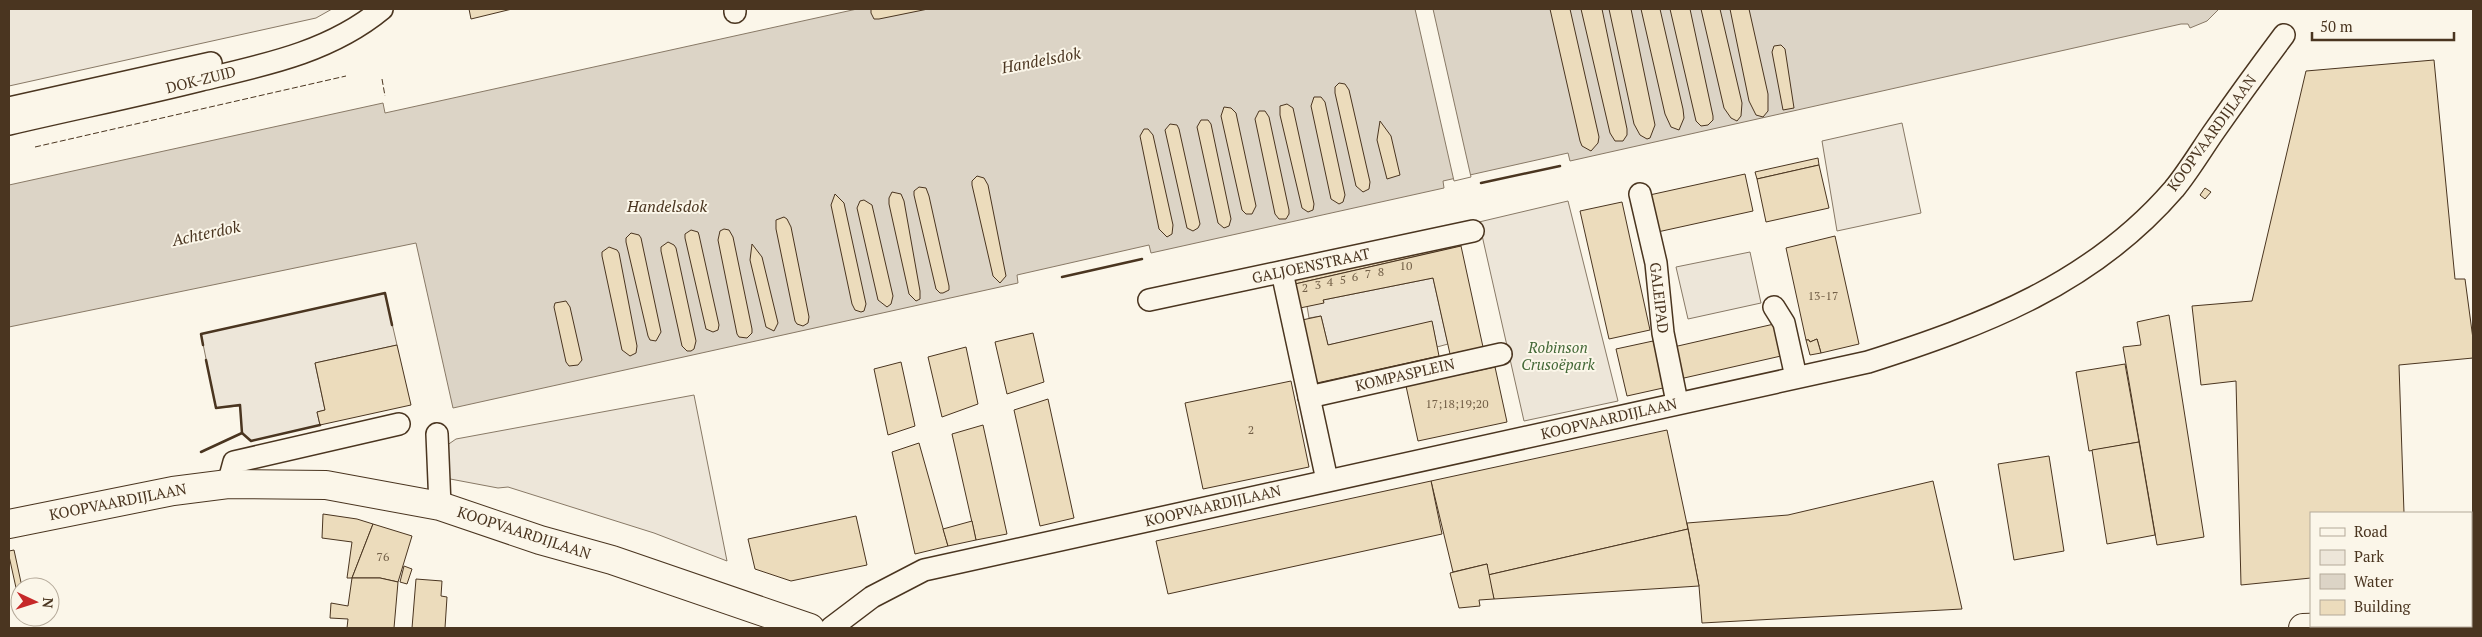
<svg xmlns="http://www.w3.org/2000/svg" width="2482" height="637" font-family="'PT Serif',serif">
<rect width="100%" height="100%" fill="#fbf6e9"/>
<g fill="#ede6d9" stroke="#887966">
<path d="M9,9h323l-16,9 -307,68z"/>
<path d="M1902,123l19,90 -84,18 -15,-90z"/>
<path d="M1568,201l50,200 -94,20 -45,-199z"/>
<path d="M1750,252l11,51 -73,16 -12,-52z"/>
<path d="M1433,278l15,66 -11,3 -5,-25 -104,23 -7,-29 -12,2 -2,-12 17,-4 -1,-2z"/>
<path d="M385,293l12,52 -82,18 10,47 -8,2 3,13 -69,16 -9,-8 -2,-27 -24,2 -15,-74z"/>
<path d="M694,395l33,166 -73,-28 -146,-46 -10,1 -53,-10 -2,-30 13,-9z"/>
</g>
<path fill="#dcd4c6" stroke="#887966" d="M857,9h1362l-12,12 -17,7 -2,-4h-7l-611,137 -2,-8 -125,28 1,7 -293,65 -2,-8 -132,30 1,8 -565,125 -37,-165 -407,84v-142l374,-82 2,10z"/>
<path fill="#fbf6e9" stroke="#887966" d="M1415,9h18l38,168 -17,4z"/>
<g fill="#ecdcbc" stroke="#4a3520">
<path d="M469,9h43l-41,10z"/>
<path d="M928,9l-49,10h-5l-3,-6v-4z"/>
<path d="M1550,9h20l29,128 -1,6 -7,8 -9,-5 -2,-5z"/>
<path d="M1581,9h21l25,120v6l-4,6h-8l-5,-8z"/>
<path d="M1609,9h22l24,116 -5,13 -3,1 -7,-4 -6,-11z"/>
<path d="M1641,9h19l23,100 1,9 -5,12 -8,-3 -6,-13z"/>
<path d="M1670,9h20l23,107v4l-5,5 -7,1 -5,-5z"/>
<path d="M1701,9h19l22,94 -1,13 -4,5 -6,-3 -7,-10z"/>
<path d="M1730,9h19l19,85v17l-5,6 -7,-2 -7,-14z"/>
<path d="M1781,45l4,4 9,59 -11,2 -11,-58 2,-6z"/>
<path d="M2434,60l21,219h10l8,60v19l-74,7 5,148h-93v65l-70,7 -5,-204 -35,4 -9,-79 60,-5 54,-230z"/>
<path d="M1339,83l6,1 4,6 21,92 -1,7 -6,3 -7,-6 -21,-93v-6z"/>
<path d="M1314,97h7l4,5 20,93 -2,7 -4,2 -8,-5 -20,-93z"/>
<path d="M1287,104l6,4 21,96 -1,6 -5,2 -6,-4 -22,-93v-9z"/>
<path d="M1224,107l7,1 5,5 20,93 -4,8h-6l-4,-4 -21,-94z"/>
<path d="M1259,111h6l4,6 20,93v4l-3,5h-7l-4,-5 -20,-95z"/>
<path d="M1201,120h7l3,4 20,95 -2,7 -5,2 -6,-5 -21,-96z"/>
<path d="M1380,121l11,15 9,39 -13,4 -10,-39z"/>
<path d="M1170,124l7,1 2,4 21,95 -2,4 -5,3 -6,-3 -22,-98z"/>
<path d="M1144,129h4l5,6 20,90 -1,9 -5,3 -8,-8 -19,-93z"/>
<path d="M1818,158l1,7 -62,14 -2,-7z"/>
<path d="M1819,165l10,43 -63,14 -9,-43z"/>
<path d="M1745,174l8,37 -100,22 -8,-37z"/>
<path d="M977,176l7,2 4,7 18,91 -6,7 -7,-7 -21,-91v-4z"/>
<path d="M919,187l7,1 3,8 20,90v4l-6,3h-3l-4,-4 -22,-94v-4z"/>
<path d="M2205,188l6,4 -6,7 -5,-4z"/>
<path d="M892,192l9,2 3,7 16,90v8l-4,2 -7,-7 -20,-90v-6z"/>
<path d="M835,194l9,9 22,101 -2,7 -3,1 -6,-2 -3,-6 -21,-99z"/>
<path d="M864,200l8,5 21,91 -2,8 -4,3 -9,-7 -21,-92 3,-7z"/>
<path d="M1622,202l28,128 -41,9 -29,-128z"/>
<path d="M784,217l3,2 4,8 18,90 -1,6 -5,3 -6,-2 -2,-3 -19,-92v-9z"/>
<path d="M724,229l5,1 4,7 19,92v4l-5,5 -8,-1 -2,-3 -19,-94 2,-9z"/>
<path d="M691,230l7,2 1,3 20,90 -1,5 -5,2 -7,-3 -21,-91v-4z"/>
<path d="M631,233l8,2 2,3 20,94 -5,9 -6,-1 -2,-4 -22,-94v-4z"/>
<path d="M1835,236l24,108 -38,9 -4,-14 -7,3 -1,-2h-3l-20,-92z"/>
<path d="M1459,238l2,8 -166,38 -2,-8z"/>
<path d="M668,242l6,3 2,3 20,93 -2,8 -3,2h-4l-5,-5 -21,-95v-4z"/>
<path d="M752,244l10,13 16,66 -4,8 -8,-4 -16,-67z"/>
<path d="M1461,246l22,101 -33,7 -17,-76 -110,22 1,3 -24,5 -5,-24z"/>
<path d="M609,247l8,3 2,3 18,93 -1,7 -6,3 -8,-6 -20,-94v-4z"/>
<path d="M566,301l4,6 12,53 -4,5 -9,1 -3,-4 -12,-55 1,-4z"/>
<path d="M2169,315l35,222 -47,8 -34,-198 18,-2 -4,-23z"/>
<path d="M1321,316l7,29 104,-24 7,35 -122,27 -15,-63z"/>
<path d="M1774,324l7,32 -119,27 1,5 -36,8 -11,-47 37,-8 3,10z"/>
<path d="M1033,333l11,49 -37,12 -12,-52z"/>
<path d="M1817,339l4,14 -11,2 -4,-15h3l1,2z"/>
<path d="M397,345l14,60 -91,20 -3,-13 8,-2 -10,-47z"/>
<path d="M966,347l12,57 -36,13 -14,-60z"/>
<path d="M901,362l14,64 -27,9 -14,-66z"/>
<path d="M2125,364l14,78 -50,9 -13,-79z"/>
<path d="M1495,367l12,55 -89,19 -12,-55z"/>
<path d="M1291,381l18,86 -106,22 -18,-86z"/>
<path d="M1048,399l26,119 -34,8 -26,-116z"/>
<path d="M983,425l24,109 -31,6 -24,-106z"/>
<path d="M1667,430l21,99 -200,46 -1,-11 -34,8 -22,-91z"/>
<path d="M2139,442l16,93 -48,9 -15,-94z"/>
<path d="M919,443l29,103 -33,8 -23,-102z"/>
<path d="M2049,456l15,95 -50,9 -16,-96z"/>
<path d="M1431,481l11,53 -274,60 -12,-53z"/>
<path d="M1933,481l29,128 -260,14 -3,-37 -12,-63 101,-8z"/>
<path d="M323,514l34,5 16,5 -21,54h-5l5,-36 -30,-4z"/>
<path d="M856,516l11,49 -76,16 -36,-12 -7,-30z"/>
<path d="M972,521l4,19 -28,6 -5,-17z"/>
<path d="M373,524l39,12 -14,46 -18,-4h-28z"/>
<path d="M1688,529l11,57 -205,13 -6,-24z"/>
<path d="M14,550l8,37 -2,19 -11,-50v-5z"/>
<path d="M1487,564l7,35 -15,1 1,6 -21,2 -9,-35z"/>
<path d="M404,566l8,3 -5,15 -7,-2z"/>
<path d="M352,578h28l18,4 -4,46h-47l1,-9 -18,-1 1,-15 17,3z"/>
<path d="M416,579l26,2 -1,15 6,1 -2,31h-33z"/>
</g>
<g fill="none" stroke-linecap="round" stroke-linejoin="round">
<g stroke="#4a3520" stroke-width="24">
<g id="minor">
<path d="M735,9v3"/>
<path d="M9,108l202,-45"/>
<path d="M9,124c64,-15 128,-28 192,-44 64,-15 129,-28 181,-71"/>
<path d="M1640,194l16,69 7,70 14,69"/>
<path d="M1282,272l45,208"/>
<path d="M1149,300l324,-69"/>
<path d="M1774,307l10,16 12,54"/>
<path d="M1309,397l192,-43"/>
<path d="M437,434l3,72"/>
<path d="M228,484l6,-22 165,-38"/>
<path d="M831,628l41,-31 52,-27 944,-208c116,-37 224,-78 306,-173 14,-17 26,-37 39,-56 23,-33 47,-66 71,-98"/>
</g>
</g>
<g stroke="#4a3520" stroke-width="30">
<g id="major">
<path d="M9,524l164,-33 55,-7 98,1 114,21 100,34 72,20 198,68"/>
<path d="M2471,596l2,-2"/>
<path d="M2303,628l57,-2"/>
</g>
</g>
<use href="#minor" stroke="#fbf6e9" stroke-width="21"/>
<use href="#major" stroke="#fbf6e9" stroke-width="28"/>
<g stroke="#4a3520" stroke-width="1" stroke-dasharray="6 2.5" stroke-linecap="butt">
<path d="M382,79l3,17"/>
<path d="M35,147l311,-71"/>
</g>
<g stroke="#4a3520" stroke-width="2.5">
<path d="M1481,183l79,-17"/>
<path d="M1062,277l80,-18"/>
<path d="M203,345l-2,-11 184,-41 7,32"/>
<path d="M206,360l10,48 24,-3 2,28"/>
<path d="M201,452l41,-19 9,8 69,-16"/>
</g>
</g>
<g text-anchor="middle" stroke-width="4" stroke-linejoin="round" paint-order="stroke">
<g font-size="12" fill="#725f47">
<text x="1406" y="270">10</text>
<text x="1381" y="276">8</text>
<text x="1368" y="278">7</text>
<text x="1355" y="281">6</text>
<text x="1343" y="284">5</text>
<text x="1330" y="286">4</text>
<text x="1318" y="289">3</text>
<text x="1305" y="292">2</text>
<text x="1823" y="300">13-17</text>
<text x="1457" y="408">17;18;19;20</text>
<text x="1251" y="434">2</text>
<text x="383" y="561">76</text>
</g>
<g font-size="15" fill="#4a3520" stroke="#fbf6e9">
<text transform="translate(201 80) rotate(-14)" y="5">DOK-ZUID</text>
<text transform="translate(2212 133) rotate(-54)" y="5">KOOPVAARDIJLAAN</text>
<text transform="translate(1311 266) rotate(-12)" y="5">GALJOENSTRAAT</text>
<text transform="translate(1659 298) rotate(83)" y="5">GALEIPAD</text>
<text transform="translate(1405 375) rotate(-13)" y="5">KOMPASPLEIN</text>
<text transform="translate(1609 419) rotate(-13)" y="5">KOOPVAARDIJLAAN</text>
<text transform="translate(118 502) rotate(-11)" y="5">KOOPVAARDIJLAAN</text>
<text transform="translate(1213 506) rotate(-13)" y="5">KOOPVAARDIJLAAN</text>
<text transform="translate(524 533) rotate(18)" y="5">KOOPVAARDIJLAAN</text>
</g>
<g font-size="15" font-style="italic" fill="#436837" stroke="#fbf6e9">
<text x="1558" y="353">Robinson<tspan x="1558" dy="17">Crusoëpark</tspan></text>
</g>
<g font-size="16" font-style="italic" fill="#4a3520" stroke="#fbf6e9">
<text transform="translate(1041 60) rotate(-11)" y="6">Handelsdok</text>
<text x="667" y="212">Handelsdok</text>
<text transform="translate(206 233) rotate(-12)" y="6">Achterdok</text>
</g>
</g>
<rect width="2482" height="637" fill="none" stroke="#4a3520" stroke-width="20"/>
<rect x="2310" y="512" width="162" height="115" fill="#fbf6e9" stroke="#b4a999"/>
<rect x="2320" y="528" width="25" height="8" fill="#fbf6e9" stroke="#b4a999"/>
<text x="2354" y="537" font-size="15" fill="#4a3520">Road</text>
<rect x="2320" y="550" width="25" height="15" fill="#ede6d9" stroke="#b4a999"/>
<text x="2354" y="562" font-size="15" fill="#4a3520">Park</text>
<rect x="2320" y="574" width="25" height="15" fill="#dcd4c6" stroke="#b4a999"/>
<text x="2354" y="587" font-size="15" fill="#4a3520">Water</text>
<rect x="2320" y="600" width="25" height="15" fill="#ecdcbc" stroke="#b4a999"/>
<text x="2354" y="612" font-size="15" fill="#4a3520">Building</text>
<g transform="translate(35 602) rotate(94)"><circle r="24" fill="#fbf6e9" stroke="#b4a999"/>
<path d="M0-4L9 19L0 12L-9 19Z" fill="#c62828"/>
<text y="-8" font-size="14" font-weight="bold" text-anchor="middle" fill="#4a3520">N</text>
</g>
<path d="M2312 32v8h142v-8" fill="none" stroke="#4a3520" stroke-width="2.5"/>
<text x="2320" y="32" font-size="15" fill="#4a3520" stroke="#fbf6e9" stroke-width="4" paint-order="stroke">50 m</text>
</svg>
